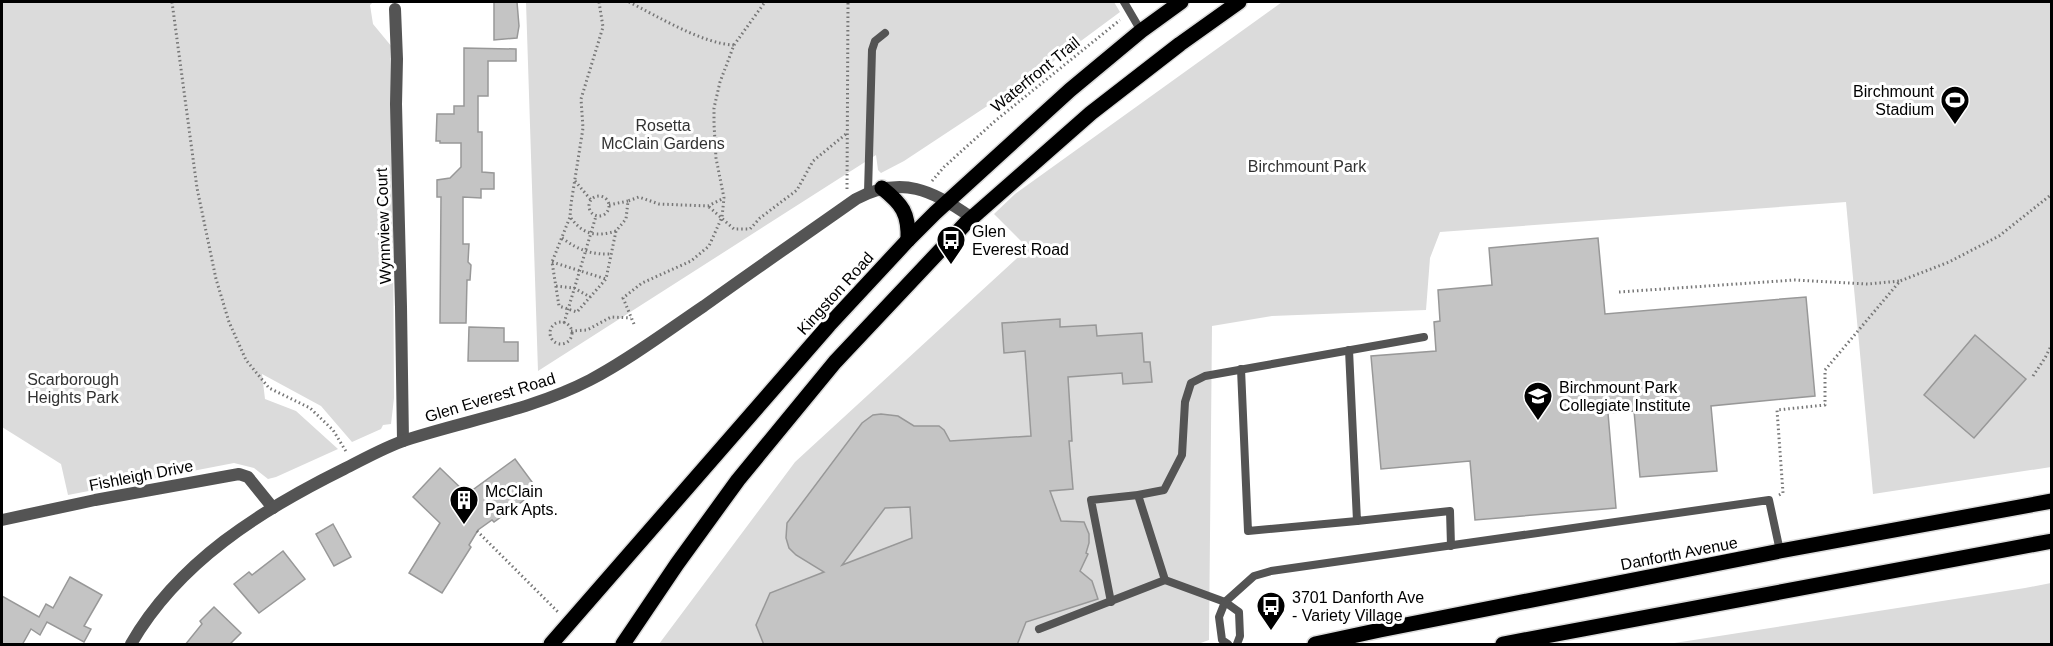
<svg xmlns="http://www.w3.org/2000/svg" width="2053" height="646" font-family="Helvetica,sans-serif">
<rect width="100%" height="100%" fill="#fff"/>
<g fill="#dbdbdb">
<path d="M2,2h371l-3,3 3,19 19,23 2,351 -3,26 -8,1 -2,4 -29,13 -31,-36 -59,-32 3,25 31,12 42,38 -62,28 -8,2 -14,-11 -20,-5 -166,32 -7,-31 -59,-37z"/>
<path d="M526,2h588l6,10 -81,60 -135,89 -23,12 -3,-3 -2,-15 -338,216z"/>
<path d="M1282,2h769v465l-178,27 -27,-292 -406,30 -10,26 -4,52 -154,6 -60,10 -3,314 -11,4h-539l136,-182 233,-214 -34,-34 21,-20z"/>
<path d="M2051,583v61h-383l357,-56z"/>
</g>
<g fill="#c4c4c4" stroke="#989898" stroke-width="1.5" fill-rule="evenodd">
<path d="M494,2h23l2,24 -2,12 -23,2z"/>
<path d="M464,48l52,1v12h-28v35h-10v36h4v40l12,1v16h-13v9l-18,-1v47h6l-1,18 3,3 -1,15h-3l-1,43h-26l1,-126h-4v-17l13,-2 11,-11v-24h-21v-2h-4l1,-27h17v-8h10z"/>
<path d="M1598,238l7,76 201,-17 9,99 -104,10 6,65 -77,6 -6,-66 -26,2 8,95 -141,12 -5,-59 -89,8 -10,-113 65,-5 -2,-29 6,-1 -2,-31 54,-5 -3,-37z"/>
<path d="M1060,319v8l36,-2 1,11 45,-3 2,29h6l2,20 -29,2 -1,-11 -54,4 4,64h-3l4,48 -23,2 11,30 23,1 5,12v9l-3,10 2,1 -8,17 12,10 6,18 -72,23 -9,23h-253l-8,-20 14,-32 54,-21 -28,-17 -7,-7 -3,-10 1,-15 75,-100 11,-8 8,-1 17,2 16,10h25l5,4 6,11 81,-5 -6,-85 -21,2 -2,-30zM910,507l2,31 -70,27 43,-57z"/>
<path d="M469,327l35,1v14h14v19h-50z"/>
<path d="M1975,335l51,44 -52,59 -50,-43z"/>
<path d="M515,459l23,31 -44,32 -2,-2 -14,10 -9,15 2,2 -29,46 -33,-20 31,-50 -27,-26 27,-29 27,26z"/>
<path d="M333,524l18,33 -17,9 -18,-32z"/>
<path d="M283,551l22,28 -46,34 -25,-29 15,-12 3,3z"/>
<path d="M70,577l32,18 -18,31 7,3 -7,13 -37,-20 -7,13 -9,-6 -9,16h-20v-49l37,21 7,-13 7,4z"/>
<path d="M214,607l27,26 -12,12h-44l17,-21 -2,-3z"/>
</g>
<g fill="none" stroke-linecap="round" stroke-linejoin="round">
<g stroke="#dbdbdb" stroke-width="18">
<g id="primary">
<path d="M882,188c20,16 27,25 26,52"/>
<path d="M551,644l278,-319 79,-85 27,-27 135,-123 71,-59 40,-29"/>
<path d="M623,644l54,-80 61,-84 97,-118 131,-139 125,-110 89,-69 59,-42"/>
<path d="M1315,644l65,-14 400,-79 272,-50"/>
<path d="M1503,644l549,-103"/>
</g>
</g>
<g stroke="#767676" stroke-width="3" stroke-dasharray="1.5 3" stroke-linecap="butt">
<path d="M172,2l25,186 19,91 13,43 17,38 23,28 41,20 23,22 14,23"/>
<path d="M599,2l4,25 -22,72 2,29 -12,76 -1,13 -18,45 7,44 18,6 29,-33 10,-48 10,-12 2,-18 11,-4 20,7 49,2 16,-8"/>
<path d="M629,2c28,14 74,42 105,43"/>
<path d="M575,181l16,19"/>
<path d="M932,181l12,-14 51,-46 125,-101"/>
<path d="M847,189l1,-187"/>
<circle cx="599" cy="206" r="10"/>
<path d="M609,205l19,-4"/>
<path d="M709,207l25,22h16l10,-11 37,-28 16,-29 33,-27"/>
<path d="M571,218c12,17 26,19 45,13"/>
<path d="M562,238c16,12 30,17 50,16"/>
<path d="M552,262l54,17"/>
<path d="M556,286l18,2 16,9"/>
<path d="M1619,292l176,-12 73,4 32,-3"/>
<circle cx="561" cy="333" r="11"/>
<path d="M564,323l32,-107"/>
<path d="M634,324l-11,-26 19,-15 49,-22 18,-15 13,-29 2,-19 -8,-40 -2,-34v-16l6,-26 14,-37 31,-43"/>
<path d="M571,331l16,-1 24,-13 20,1"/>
<path d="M2033,376l12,-18 7,-14"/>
<path d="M1779,495l4,-2 -6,-83 48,-5v-35l75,-89 49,-19 50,-26 53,-42"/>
<path d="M477,531l82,82"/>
</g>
<g stroke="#545454" stroke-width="8">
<path d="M1124,2l17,29"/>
<path d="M868,192l4,-142 3,-9 10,-8"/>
<path d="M1349,350l8,171 93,-10 1,35"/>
<path d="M1241,369l7,162 109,-10"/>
<path d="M1138,495l27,85"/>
<path d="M1111,602l-20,-102 47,-5 26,-5 18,-35 3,-53 6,-19 14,-7 219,-39"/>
<path d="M1039,629l126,-49 60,22 14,10 1,24 -3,8"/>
<path d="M1228,644l-6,-4 -3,-23 6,-15 29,-26 17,-5 498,-71 11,51"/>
</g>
<g stroke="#545454" stroke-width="12">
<path d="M395,9l2,50 -1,45 5,203 2,134"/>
<path d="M2,520l93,-20 144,-26 9,3 25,31"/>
<path d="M131,644c47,-82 130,-134 213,-175 20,-10 41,-22 62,-29 61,-20 126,-30 184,-60 40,-21 77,-49 114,-74 50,-36 101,-71 152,-107 45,-24 77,-9 116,19"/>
</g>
<use href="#primary" stroke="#000" stroke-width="15"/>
</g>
<defs>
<g id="stadium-pin" transform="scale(1.5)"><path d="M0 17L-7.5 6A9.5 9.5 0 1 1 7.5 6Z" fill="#000" stroke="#fff"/><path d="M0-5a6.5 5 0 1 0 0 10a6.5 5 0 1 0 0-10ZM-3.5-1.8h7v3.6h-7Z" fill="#fff"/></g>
<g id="bus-pin" transform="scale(1.5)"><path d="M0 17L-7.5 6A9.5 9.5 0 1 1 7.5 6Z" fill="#000" stroke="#fff"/><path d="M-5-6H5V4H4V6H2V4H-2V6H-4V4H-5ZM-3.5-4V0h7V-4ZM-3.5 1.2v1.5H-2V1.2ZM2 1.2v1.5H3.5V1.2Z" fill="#fff"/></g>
<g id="school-pin" transform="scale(1.5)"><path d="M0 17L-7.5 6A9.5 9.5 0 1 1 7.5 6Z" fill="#000" stroke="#fff"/><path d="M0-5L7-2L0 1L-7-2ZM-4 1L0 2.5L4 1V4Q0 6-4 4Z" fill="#fff"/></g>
<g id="building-pin" transform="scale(1.5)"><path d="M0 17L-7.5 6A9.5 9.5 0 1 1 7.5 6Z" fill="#000" stroke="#fff"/><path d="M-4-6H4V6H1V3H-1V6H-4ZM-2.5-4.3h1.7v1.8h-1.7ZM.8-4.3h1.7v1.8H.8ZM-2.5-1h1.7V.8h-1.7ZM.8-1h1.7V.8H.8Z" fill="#fff"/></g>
</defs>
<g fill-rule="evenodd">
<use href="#stadium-pin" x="1955" y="100"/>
<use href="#bus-pin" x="951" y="240"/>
<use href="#school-pin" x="1538" y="396"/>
<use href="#building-pin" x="464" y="500"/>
<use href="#bus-pin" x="1271" y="606"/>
</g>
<g text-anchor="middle" stroke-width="6" stroke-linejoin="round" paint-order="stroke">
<g font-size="16" fill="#000" stroke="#fff">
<text transform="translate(1035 74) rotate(-39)" y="6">Waterfront Trail</text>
<text transform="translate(383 226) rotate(-92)" y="6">Wynnview Court</text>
<text transform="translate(835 293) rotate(-48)" y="6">Kingston Road</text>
<text transform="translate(490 397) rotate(-17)" y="6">Glen Everest Road</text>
<text transform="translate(141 475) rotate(-11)" y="6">Fishleigh Drive</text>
<text transform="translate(1679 553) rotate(-11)" y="6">Danforth Avenue</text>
</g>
<g font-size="16" fill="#000" stroke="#fff" text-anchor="start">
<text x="1934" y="97" text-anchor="end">Birchmount<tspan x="1934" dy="18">Stadium</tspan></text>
<text x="972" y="237">Glen<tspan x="972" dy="18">Everest Road</tspan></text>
<text x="1559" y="393">Birchmount Park<tspan x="1559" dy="18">Collegiate Institute</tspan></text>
<text x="485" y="497">McClain<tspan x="485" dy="18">Park Apts.</tspan></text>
<text x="1292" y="603">3701 Danforth Ave<tspan x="1292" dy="18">- Variety Village</tspan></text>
</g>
<g font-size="16" fill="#323232" stroke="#fff">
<text x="663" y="131">Rosetta<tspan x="663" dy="18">McClain Gardens</tspan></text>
<text x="1307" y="172">Birchmount Park</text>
<text x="73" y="385">Scarborough<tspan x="73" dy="18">Heights Park</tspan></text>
</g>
</g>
<rect width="2053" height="646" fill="none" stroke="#000000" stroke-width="6"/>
</svg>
